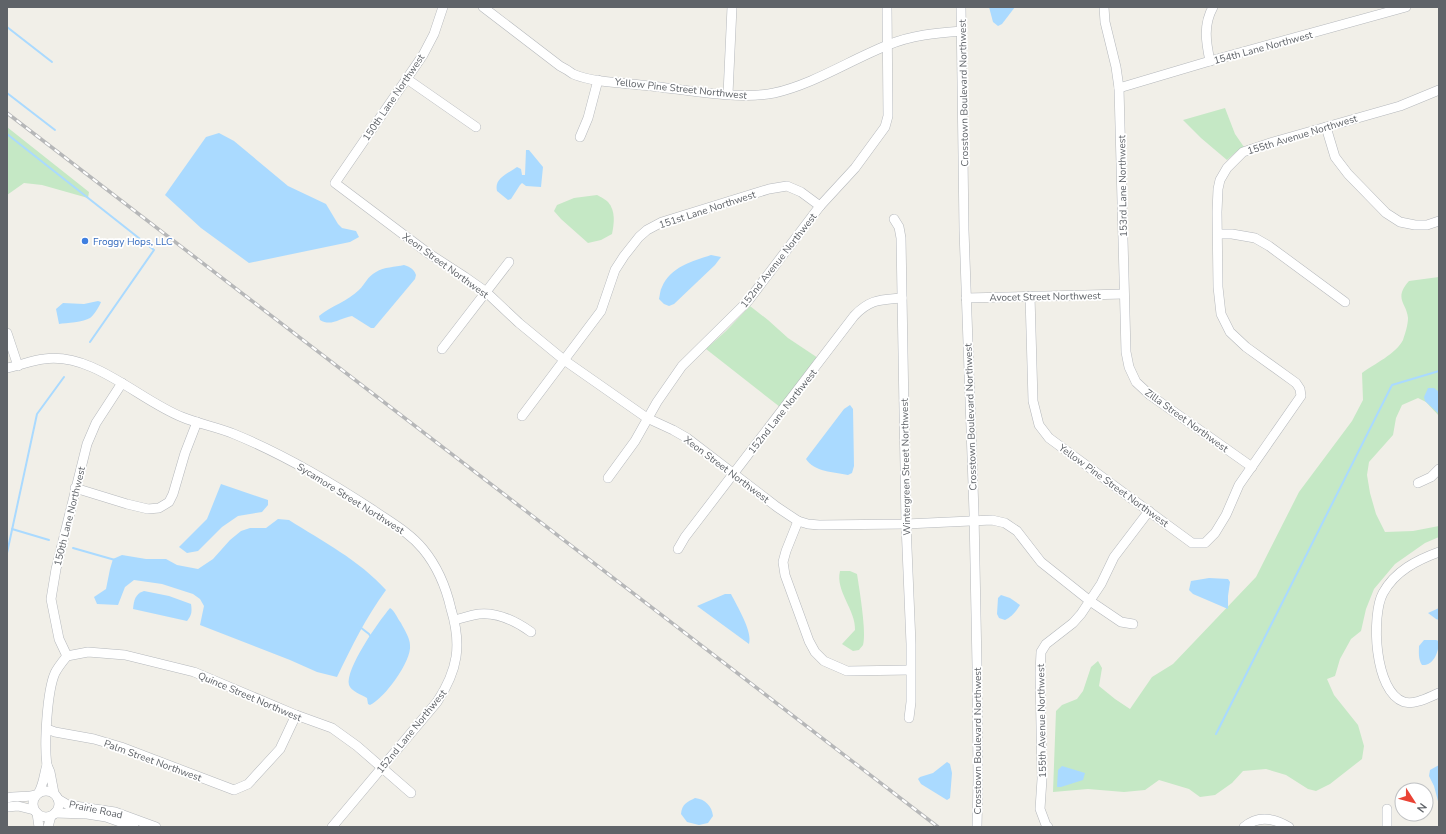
<svg xmlns="http://www.w3.org/2000/svg" width="1446" height="834" font-family="'Nunito Sans',sans-serif">
<rect width="100%" height="100%" fill="#f1efe8"/>
<g fill="#c5e8c5">
<path d="M1225,108l10,26 9,13 -8,5 -9,8 -26,-22 -18,-18z"/>
<path d="M7,127l82,65 -1,6 -46,-13 -18,-2 -17,12z"/>
<path d="M597,195c4,2 9,5 11,7 8,9 6,22 4,32l-11,6 -13,3 -27,-24 -7,-8 3,-6 17,-7z"/>
<path d="M1439,277v139l-13,-14 -8,-4 -16,7 -6,13 -3,17 -24,27 -2,13 3,18 6,21 9,18 28,-1 26,-5v11l-14,6 -30,21 -21,25 -8,20 -5,22 -10,8 -11,20 -5,17 -8,3 7,16 24,30 6,21 -2,13 -32,25 -14,7 -8,-2 -22,-14 -20,-6 -23,2 -11,12 -17,12 -15,2 -11,-8 -30,-9 -14,10 -21,2 -36,-3 -35,3 3,-81 6,-6 15,-6 6,-8 8,-24 7,-6 4,7 -3,18 16,13 15,10 22,-32 21,-13 83,-87 43,-85 53,-71 11,-21 -1,-27c12,-9 34,-19 41,-33 2,-6 5,-15 5,-22 -1,-15 -15,-19 1,-37z"/>
<path d="M750,306l18,14 20,18 30,20 -38,49 -74,-58 20,-18z"/>
<path d="M840,571h10l7,3c2,13 10,60 6,71 -1,2 -3,3 -4,5l-6,1 -11,-7 13,-14c1,-20 -20,-39 -15,-59z"/>
</g>
<g fill="#aadaff">
<path d="M989,7h26l-13,17 -4,2 -5,-4z"/>
<path d="M219,133l15,8 54,45 38,18 12,20 4,4 14,3 3,6 -9,5 -101,21 -48,-35 -36,-33 41,-58z"/>
<path d="M526,150h3l14,17 -2,20 -15,-1 -4,-3 -2,2 -9,14 -3,1 -11,-9c-3,-13 10,-17 20,-24l4,2 1,6h3z"/>
<path d="M711,255l10,2 -6,8 -41,39 -5,2 -5,-2 -5,-5c1,-4 1,-9 3,-12 8,-20 31,-26 49,-32z"/>
<path d="M404,265c6,2 10,4 12,10l-1,4 -41,49h-3l-19,-12c-12,2 -21,11 -32,4l-1,-4c12,-10 29,-15 40,-26 6,-6 9,-14 17,-18 8,-5 19,-5 28,-7z"/>
<path d="M98,301l3,1c-2,5 -7,13 -11,16 -6,4 -24,5 -31,6l-3,-15 7,-6 21,1z"/>
<path d="M1428,388h6l5,4v22l-14,-13 -1,-4z"/>
<path d="M850,405l3,4 1,57 -2,7 -4,2c-14,-3 -34,-3 -42,-16l38,-50z"/>
<path d="M221,484l47,16v5l-6,7 -24,4 -16,11 -24,24 -11,2 -8,-6 28,-28z"/>
<path d="M278,519l11,1c33,21 70,40 97,70 -21,29 -34,56 -49,87l-20,-5 -27,-12 -90,-35 4,-19 -4,-7 -7,-5 -31,-10 -28,-4 -9,7 -7,18 -21,-1 -3,-7 12,-8 4,-20 3,-10 9,-4 24,4h20l11,6 21,4 15,-10 17,-19 11,-9 9,-3h16z"/>
<path d="M1209,578l19,1 2,3 -2,14v13l-35,-15 -4,-4 2,-9z"/>
<path d="M144,591l25,5 22,8c1,7 1,11 -4,17l-54,-12c1,-9 2,-15 11,-18z"/>
<path d="M725,594h6c6,12 22,38 18,50l-52,-38z"/>
<path d="M1001,595l9,3 10,7c-4,7 -9,12 -15,15l-6,-2 -2,-4 1,-16z"/>
<path d="M390,608c5,3 7,10 11,15 3,6 9,15 9,22 2,16 -26,54 -40,60l-2,-1 -1,-6c-5,-3 -16,-7 -18,-13 -4,-16 30,-64 41,-77z"/>
<path d="M1439,608v12l-3,-1 -8,-6z"/>
<path d="M1424,640h12l3,1c0,10 -5,25 -17,24 -4,-6 -3,-13 -3,-19z"/>
<path d="M947,762l3,2 2,9 -2,25 -3,2 -26,-16 -3,-5 2,-2 13,-4z"/>
<path d="M1439,765v40l-5,-19 -5,-10 1,-6z"/>
<path d="M1062,766l23,7 -2,7 -22,7h-4l1,-17z"/>
<path d="M695,798c10,1 17,8 18,18l-5,7 -9,2 -12,-3 -6,-8c1,-10 6,-12 14,-16z"/>
</g>
<g fill="none" stroke-linecap="round" stroke-linejoin="round">
<g stroke="#aadaff" stroke-width="2">
<path d="M7,27l45,35"/>
<path d="M7,93l48,37"/>
<path d="M7,134l147,116 -64,92"/>
<path d="M12,529l37,11"/>
<path d="M73,548l42,12"/>
<path d="M7,553l30,-139 27,-37"/>
<path d="M360,627l9,7 2,3"/>
<path d="M1216,734l176,-349 47,-14"/>
</g>
<g stroke="#b5b8bc" stroke-width="10">
<g id="minor">
<path d="M443,7l-9,27 -11,21 -88,128 93,70 37,24 20,14 34,32 45,37 83,58 26,12 14,8 90,69 21,14 10,3 11,1 87,-1 86,-4 13,3 12,8 24,31 49,39 31,21 12,2"/>
<path d="M483,7l77,59c4,2 9,5 13,8 21,9 55,9 78,12 35,4 88,14 123,7 40,-9 76,-33 114,-48 24,-10 48,-12 74,-14"/>
<path d="M961,7l3,223 10,283 3,153 1,113 -1,48"/>
<path d="M1104,7l1,15 11,45 3,21 7,264 3,15 7,15 14,13 102,72"/>
<path d="M1210,61c-4,-19 -7,-36 3,-54"/>
<path d="M407,79l69,48"/>
<path d="M1119,88l91,-27 196,-54"/>
<path d="M728,94l4,-87"/>
<path d="M1326,127l9,30 13,17 38,39 14,9 15,3h12l12,-4"/>
<path d="M580,137l8,-19 10,-38"/>
<path d="M894,219l5,8 2,11 5,286 5,120v58l-2,16"/>
<path d="M1218,234h14l23,4 14,8 76,56"/>
<path d="M1030,296l3,105 6,24 10,13 143,105h13l10,-10 11,-18 13,-30 62,-89 -1,-7 -4,-6 -50,-36 -16,-15 -9,-18 -3,-27 -1,-75 1,-23 2,-9 7,-12 16,-16 30,-10 127,-36 39,-16"/>
<path d="M966,298l158,-4"/>
<path d="M7,333l11,33"/>
<path d="M442,349l67,-87"/>
<path d="M7,368c12,-2 25,-8 37,-9 49,-7 95,41 138,58 17,7 35,10 52,17 49,20 95,47 139,76 17,12 36,22 50,39 14,17 23,38 28,60 11,36 7,61 -14,93l-105,125"/>
<path d="M522,416l79,-105 14,-41 9,-14 15,-19 8,-7 15,-8 107,-33 18,-3 14,6 19,14"/>
<path d="M608,478l27,-37 22,-39 25,-36 66,-65 72,-95 35,-38 30,-41 3,-11 -1,-109"/>
<path d="M1418,483l13,-6 8,-8"/>
<path d="M75,488l52,16 21,5 11,-1 10,-6 4,-8 12,-41 12,-31"/>
<path d="M798,521l-12,30 -3,11 2,13 24,66 6,11 9,9 23,10 63,-1"/>
<path d="M678,549l7,-12 169,-221c16,-17 26,-16 48,-18"/>
<path d="M1439,552c-22,8 -44,19 -56,41 -12,22 -9,99 21,109 11,3 25,-5 35,-9"/>
<path d="M455,620c8,-2 16,-5 24,-6 19,-2 38,8 52,18"/>
<path d="M67,656l21,-4 37,3 69,17 102,43 36,13 25,18 54,47"/>
<path d="M67,656l-8,-17 -8,-40 5,-30 31,-125 9,-21 26,-40"/>
<path d="M47,729l8,3 39,7 27,8 113,43 14,-6 32,-35 16,-34"/>
<path d="M47,765c-3,-20 0,-74 8,-92 3,-6 8,-12 12,-17"/>
<circle cx="46" cy="804" r="13"/>
<path d="M39,792c5,-9 5,-18 8,-27l3,7 4,21"/>
<path d="M7,798c10,-3 19,0 28,-3"/>
<path d="M58,799l10,6 47,7 41,15"/>
<path d="M7,807l11,-1 16,4"/>
<path d="M37,813l2,14"/>
<path d="M55,813l32,1 19,3 28,10"/>
<path d="M48,827l3,-11"/>
<path d="M1048,827l-2,-2 -6,-16 2,-30 -2,-106 1,-21 5,-8 27,-21 8,-9 20,-30 13,-27 35,-46"/>
<path d="M1244,827c14,-12 30,-9 45,0"/>
<path d="M1387,827v-18"/>
</g>
</g>
<use href="#minor" stroke="#fff" stroke-width="9"/>
<g stroke="#b6b7b8" stroke-width="3.5">
<path id="rail" d="M7,113l931,714"/>
</g>
<use href="#rail" stroke="#fff" stroke-width="2" stroke-dasharray="6" stroke-linecap="butt"/>
</g>
<circle fill="#3f7fe0" stroke="#fff" stroke-width="1.5" cx="85" cy="241" r="4"/>
<g text-anchor="middle" stroke-width="3.5" stroke-linejoin="round" paint-order="stroke">
<g font-size="10" fill="#5f6368" stroke="#fff">
<text transform="translate(1263 47) rotate(-15)" y="4">154th Lane Northwest</text>
<text transform="translate(681 88) rotate(6)" y="4">Yellow Pine Street Northwest</text>
<text transform="translate(963 93) rotate(-91)" y="4">Crosstown Boulevard Northwest</text>
<text transform="translate(393 97) rotate(-56)" y="4">150th Lane Northwest</text>
<text transform="translate(1302 134) rotate(-17)" y="4">155th Avenue Northwest</text>
<text transform="translate(1122 186) rotate(-91)" y="4">153rd Lane Northwest</text>
<text transform="translate(707 209) rotate(-18)" y="4">151st Lane Northwest</text>
<text transform="translate(778 260) rotate(-52)" y="4">152nd Avenue Northwest</text>
<text transform="translate(446 265) rotate(36)" y="4">Xeon Street Northwest</text>
<text transform="translate(1045 296) rotate(-1)" y="4">Avocet Street Northwest</text>
<text transform="translate(782 411) rotate(-52)" y="4">152nd Lane Northwest</text>
<text transform="translate(970 417) rotate(-92)" y="4">Crosstown Boulevard Northwest</text>
<text transform="translate(1187 420) rotate(36)" y="4">Zilla Street Northwest</text>
<text transform="translate(905 467) rotate(-91)" y="4">Wintergreen Street Northwest</text>
<text transform="translate(727 469) rotate(37)" y="4">Xeon Street Northwest</text>
<text transform="translate(1114 485) rotate(36)" y="4">Yellow Pine Street Northwest</text>
<text transform="translate(351 498) rotate(32)" y="4">Sycamore Street Northwest</text>
<text transform="translate(69 516) rotate(-76)" y="4">150th Lane Northwest</text>
<text transform="translate(250 696) rotate(23)" y="4">Quince Street Northwest</text>
<text transform="translate(1041 721) rotate(-91)" y="4">155th Avenue Northwest</text>
<text transform="translate(411 731) rotate(-51)" y="4">152nd Lane Northwest</text>
<text transform="translate(977 741) rotate(-90)" y="4">Crosstown Boulevard Northwest</text>
<text transform="translate(153 760) rotate(20)" y="4">Palm Street Northwest</text>
<text transform="translate(96 809) rotate(12)" y="4">Prairie Road</text>
</g>
<g font-size="10" fill="#366cbe" stroke="#fff" text-anchor="start">
<text x="93" y="245">Froggy Hops, LLC</text>
</g>
</g>
<rect width="1446" height="834" fill="none" stroke="#5f6368" stroke-width="16"/>
<g transform="translate(1414 802) rotate(126)"><circle r="19" fill="#ffffff" stroke="#bfc1c3"/>
<path d="M0-3L7 15L0 10L-7 15Z" fill="#ea4335"/>
<text y="-6" font-size="11" font-weight="bold" text-anchor="middle" fill="#5f6368">N</text>
</g>
</svg>
